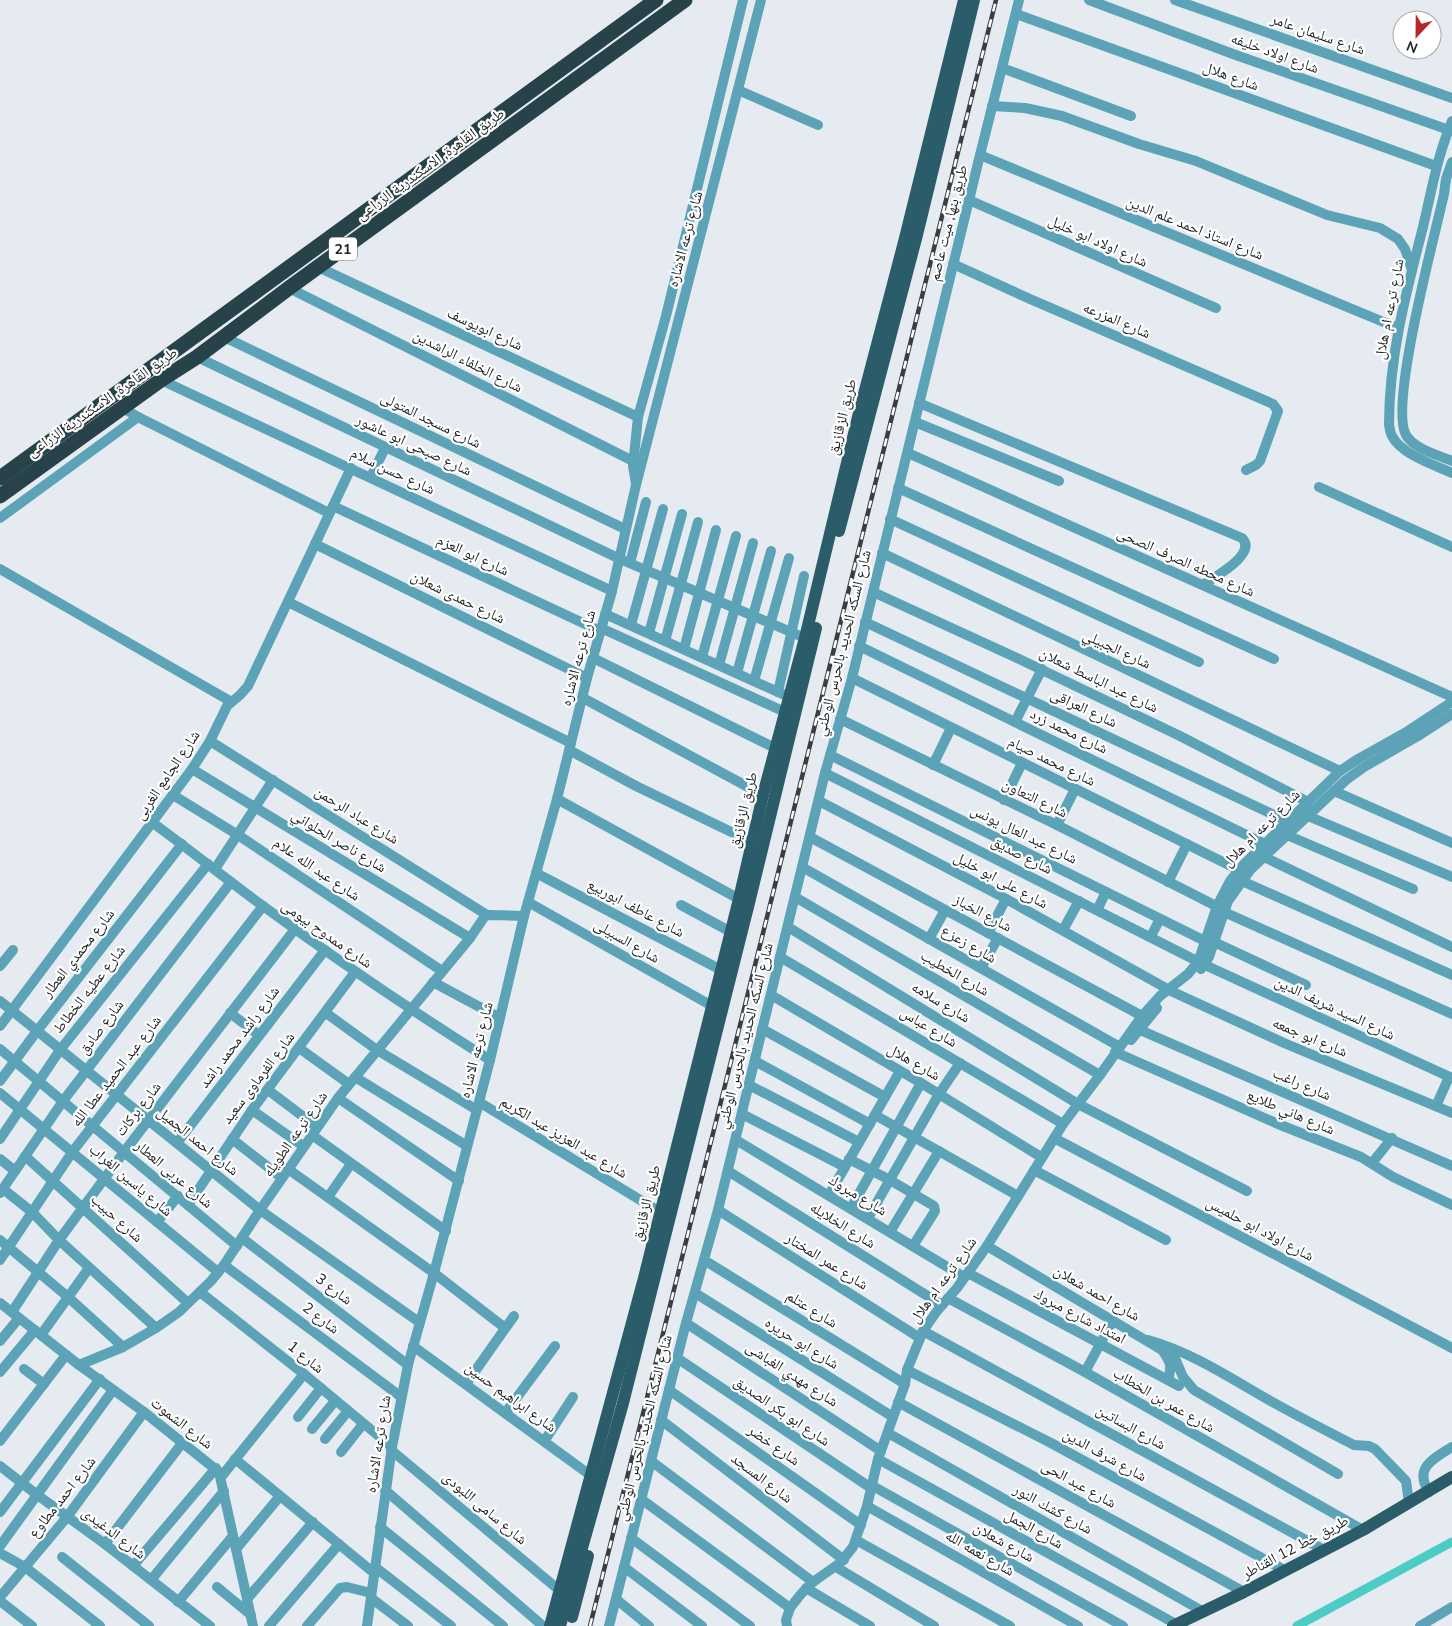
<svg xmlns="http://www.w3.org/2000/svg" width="1452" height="1626" font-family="'Nunito Sans','Noto Naskh Arabic',sans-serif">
<rect width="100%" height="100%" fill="#e5ebf0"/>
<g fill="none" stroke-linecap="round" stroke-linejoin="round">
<path stroke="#4dccc5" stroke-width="9" d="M1297,1626l155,-84"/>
<g stroke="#5da3b7" stroke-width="10">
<path d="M1089,0l144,54 219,77"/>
<path d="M1175,0l277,98"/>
<path d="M1016,14l420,152"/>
<path d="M1002,68l129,48"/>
<path d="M738,90l80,35"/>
<path d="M992,106l33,2 37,8 77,28 57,17 131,54 53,13 18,11 7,10 7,21"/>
<path d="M1452,121c-15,36 -20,68 -29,106 -17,66 -34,129 -34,198 1,3 1,8 3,11 9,18 42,29 60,37"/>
<path d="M980,155l418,173"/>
<path d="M1452,162l-6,17 -2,15c-9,41 -55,211 -38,241 8,14 32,20 46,26"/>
<path d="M969,200l247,108"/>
<path d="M953,264l77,35 243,105 5,7 -18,50 -4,4 -10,5"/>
<path d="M318,267l320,150"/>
<path d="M289,288l344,173"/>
<path d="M224,337l401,192"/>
<path d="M197,357l423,202 185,79"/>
<path d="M161,380l451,211"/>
<path d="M919,403l323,135c16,16 -28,39 -39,47"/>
<path d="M138,417l191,96"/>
<path d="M915,422l144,59"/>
<path d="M908,453l544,244"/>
<path d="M371,477l14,-29"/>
<path d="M636,484l-3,-18 5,-49 28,-101 77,-316"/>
<path d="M1319,487l133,60"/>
<path d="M898,488l376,171"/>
<path d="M333,506l267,125"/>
<path d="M0,518l138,-101 -15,-9"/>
<path d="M890,519l309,143"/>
<path d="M315,544l272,134"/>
<path d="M882,553l458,218"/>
<path d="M630,563l16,-61"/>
<path d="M0,569l230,132"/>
<path d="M873,592l144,66 163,78 128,66"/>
<path d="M288,602l283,141"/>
<path d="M605,614l184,83"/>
<path d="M865,622l424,200"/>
<path d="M631,625l32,-116"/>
<path d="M601,628l184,84"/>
<path d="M649,633l33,-119"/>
<path d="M665,641l33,-119"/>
<path d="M859,646l406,198"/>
<path d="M684,649l32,-119"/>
<path d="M702,657l34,-121"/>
<path d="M593,658l182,90"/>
<path d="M719,665l34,-122"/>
<path d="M737,673l34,-122"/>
<path d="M852,678l387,192"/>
<path d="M754,681l35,-123"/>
<path d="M778,692l26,-116"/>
<path d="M583,698l180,97"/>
<path d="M840,719l217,106 165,84"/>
<path d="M1015,722l27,-53"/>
<path d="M210,741l277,174"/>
<path d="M569,750l67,36 116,56"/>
<path d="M830,755l375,186"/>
<path d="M933,765l18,-37"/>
<path d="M192,769l278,169"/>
<path d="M825,773l380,192 247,113"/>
<path d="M1334,791l118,52"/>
<path d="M173,795l65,40 204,136"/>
<path d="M557,799l182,100"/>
<path d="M1004,800l18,-37"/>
<path d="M819,801l180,94 174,97 111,51 168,70"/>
<path d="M1308,816l144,61"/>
<path d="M153,823c37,27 73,56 110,83 74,54 149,105 227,154"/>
<path d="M1057,825l18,-36"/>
<path d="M1287,835l126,54"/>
<path d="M810,837l332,179"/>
<path d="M1264,857l188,90"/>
<path d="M802,867l318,180"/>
<path d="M215,869l58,-89"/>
<path d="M536,873l185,97"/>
<path d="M1242,881l210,94"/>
<path d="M1168,882l19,-38"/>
<path d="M795,897l305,178"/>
<path d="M528,902l184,104"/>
<path d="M681,905l50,27"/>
<path d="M1097,910l9,-18"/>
<path d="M1224,912l228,102"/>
<path d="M788,927l290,177 169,87"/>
<path d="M1063,930l16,-29"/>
<path d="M988,933l18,-34"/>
<path d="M1151,936l9,-17"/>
<path d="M929,939l16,-29"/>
<path d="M1214,942l92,43"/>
<path d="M780,957l283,167"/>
<path d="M0,966l13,-16"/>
<path d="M981,968l17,-30"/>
<path d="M1201,969l8,-12 19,-56 23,-32 95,-89 18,-13 54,-31 34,-22"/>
<path d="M433,982l67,36"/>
<path d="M771,995l150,88 120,74"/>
<path d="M0,1001l260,209 159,112"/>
<path d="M230,1013l29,22"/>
<path d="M326,1013l51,37 100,60"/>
<path d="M0,1026l192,-257 18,-28 17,-35 13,-11 8,-9 103,-218"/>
<path d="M762,1029l123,68"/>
<path d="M1140,1030l312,136"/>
<path d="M1131,1040l26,-32"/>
<path d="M299,1048l50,36"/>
<path d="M0,1049l237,197"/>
<path d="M1115,1052l163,72 83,33 32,20 59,28"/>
<path d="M755,1061l115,63"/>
<path d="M355,1077l112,69"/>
<path d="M0,1081l37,-50 145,-187"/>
<path d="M749,1085l110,57"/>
<path d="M268,1090l49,37"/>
<path d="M0,1093l218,179"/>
<path d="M338,1098l121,83"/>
<path d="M479,1102l181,110"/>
<path d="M1436,1106l13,-29"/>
<path d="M252,1110l51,36"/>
<path d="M742,1114l103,53"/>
<path d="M875,1115l143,81"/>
<path d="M312,1135l134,96"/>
<path d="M1054,1138l398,210"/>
<path d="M0,1139l60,-89 148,-186"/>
<path d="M232,1139l50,39"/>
<path d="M736,1140l228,137"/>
<path d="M177,1143l148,-193"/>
<path d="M25,1156l163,147"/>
<path d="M0,1159l15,12"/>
<path d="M849,1159l41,21 44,26 1,5 -22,35"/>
<path d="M1372,1163l20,-25"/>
<path d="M288,1169l146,104 71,55"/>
<path d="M1034,1170l132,70"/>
<path d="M728,1171l214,134"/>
<path d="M3,1189l29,23 27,28 97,88"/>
<path d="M0,1193l63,-92 168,-219"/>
<path d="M829,1195l71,-124"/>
<path d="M328,1197l23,-33"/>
<path d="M188,1205l64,-95 103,-138"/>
<path d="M851,1208l70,-125"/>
<path d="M718,1210l202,128"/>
<path d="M868,1218l71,-124 21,-31"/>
<path d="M157,1222l21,-26"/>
<path d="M890,1232l49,-81"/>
<path d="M242,1238l166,127"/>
<path d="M0,1240l68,57 55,50"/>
<path d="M987,1246l175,104c9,13 10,15 6,30"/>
<path d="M0,1260l73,-109 190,-245"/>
<path d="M704,1260l201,124"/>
<path d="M224,1265l176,131"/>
<path d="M968,1273l211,113"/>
<path d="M200,1292l104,82 88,73"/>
<path d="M695,1293l198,124"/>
<path d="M948,1298l137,74 278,158"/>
<path d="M0,1303l79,62 65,47 75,60 34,154"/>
<path d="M12,1312l47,-72 65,-88 171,-223"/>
<path d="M686,1323l195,128"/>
<path d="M923,1331l401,219"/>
<path d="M41,1335l48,-67"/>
<path d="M1148,1340c39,11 73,32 107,52 32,19 66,36 99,53l15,1 6,3 31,32 3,22"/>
<path d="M0,1341l19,-23"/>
<path d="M413,1346l177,129"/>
<path d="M1174,1356l9,21 11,13 144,84"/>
<path d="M677,1358l194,130"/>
<path d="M79,1365l44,-18 33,-19 23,-16 32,-31 13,-16 36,-55 78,-112 132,-160 15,-22 4,-1 35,1"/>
<path d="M24,1369l20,15"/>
<path d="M907,1370l144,73 235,128"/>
<path d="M0,1372l35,-42"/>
<path d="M1085,1372l28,-52"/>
<path d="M466,1384l48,-68"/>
<path d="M669,1390l192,135"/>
<path d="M898,1402l346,190"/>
<path d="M506,1412l49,-66"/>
<path d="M298,1417l23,-29"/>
<path d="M661,1420l183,140"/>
<path d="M312,1429l23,-28"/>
<path d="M888,1433l316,179"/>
<path d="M325,1439l23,-28"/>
<path d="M545,1440l28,-43"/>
<path d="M0,1441l66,-86"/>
<path d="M391,1450l168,140"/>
<path d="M341,1452l22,-28"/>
<path d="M235,1459l139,114"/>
<path d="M878,1459l298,165"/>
<path d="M651,1461l162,121"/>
<path d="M0,1466l36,28 69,50 105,82"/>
<path d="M221,1477l83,-103"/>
<path d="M871,1485l252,141"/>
<path d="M385,1490l158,136"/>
<path d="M1429,1492c-16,-24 5,-34 23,-45"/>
<path d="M641,1499l149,109"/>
<path d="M867,1506l211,120"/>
<path d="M0,1512l100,-133"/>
<path d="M380,1527l123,99"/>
<path d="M631,1538l119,88"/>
<path d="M856,1540l154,86"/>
<path d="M105,1544l78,-102"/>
<path d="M0,1546l113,-156"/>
<path d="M236,1549l44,-53"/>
<path d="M0,1553l25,14 75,59"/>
<path d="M62,1557l87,69"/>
<path d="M133,1566l83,-98"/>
<path d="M375,1567l76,59"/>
<path d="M624,1567l78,59"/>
<path d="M836,1567l98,59"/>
<path d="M151,1580l73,-89"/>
<path d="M217,1587l34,28"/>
<path d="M806,1588l64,38"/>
<path d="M0,1597l67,-80 77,-105"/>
<path d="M371,1598l37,28"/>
<path d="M247,1599l66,-77"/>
<path d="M616,1599l33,27"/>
<path d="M0,1601l32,25"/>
<path d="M178,1602l55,-66"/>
<path d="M269,1626l70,-82"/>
<path d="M307,1626l33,-38 7,-1 24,6"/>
<path d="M367,1626l25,-179 16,-82 26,-92 56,-213 34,-144 33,-117 30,-121 25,-87 24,-106 125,-485"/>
<path d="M609,1626l77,-303 32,-113 107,-437 27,-95 128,-523 39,-155"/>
<path d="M787,1626l-1,-6 4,-12 11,-14 12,-12 27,-19 13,-16 14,-41 11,-47 27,-75 2,-14 16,-39 14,-20 20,-23 30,-42 76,-122 37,-49 42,-59 18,-20 28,-22 10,-12 19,-56 13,-25 15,-18 95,-92 18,-12 50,-28 44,-29"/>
<path d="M1420,1626l32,-19"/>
</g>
<g stroke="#2b5c6a" stroke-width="12">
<path d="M839,531l78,-296 57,-235"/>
<path d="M572,1617l16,-61"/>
<path d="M550,1626l94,-348 95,-379 24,-104 42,-157 53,-221 46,-175 60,-242"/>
<path d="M560,1626l63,-223 126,-500 67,-275"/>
<path d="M1173,1626l71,-34 119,-62 89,-53"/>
</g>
<g stroke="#28424a" stroke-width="15">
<path d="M0,478l656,-478"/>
<path d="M0,496l161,-116 36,-23 92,-69 396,-288"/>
</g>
<g stroke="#3a3e40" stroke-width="4.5">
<path id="rail" d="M590,1626l406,-1626"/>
</g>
<use href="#rail" stroke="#fff" stroke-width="2.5" stroke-dasharray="8" stroke-linecap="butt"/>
</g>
<g text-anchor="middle" stroke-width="4.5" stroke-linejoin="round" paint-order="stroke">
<rect fill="#fff" stroke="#646668" stroke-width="1" x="329" y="237.5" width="28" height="23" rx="4"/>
<g font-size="14" font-weight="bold" fill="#222527">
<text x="343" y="254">21</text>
</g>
<g font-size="15" fill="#222527" stroke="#fff">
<text transform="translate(1318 34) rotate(19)" y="5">شارع سليمان عامر</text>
<text transform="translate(1275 53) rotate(20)" y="5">شارع اولاد خليفه</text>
<text transform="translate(1231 76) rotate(20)" y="5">شارع هلال</text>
<text transform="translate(430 164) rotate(-36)" y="5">طريق القاهرة, الاسكندرية الزراعى</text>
<text transform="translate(948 223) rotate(-76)" y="5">طريق بنها, ميت عاصم</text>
<text transform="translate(1195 228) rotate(22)" y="5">شارع استاذ احمد علم الدين</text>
<text transform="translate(685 239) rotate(-75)" y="5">شارع ترعه الاشاره</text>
<text transform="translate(1098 241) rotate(24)" y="5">شارع اولاد ابو خليل</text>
<text transform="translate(1389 309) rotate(-79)" y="5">شارع ترعه ام هلال</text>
<text transform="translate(1117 320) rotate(23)" y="5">شارع المزرعه</text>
<text transform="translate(485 329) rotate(25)" y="5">شارع ابويوسف</text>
<text transform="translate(468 361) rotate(27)" y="5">شارع الخلفاء الراشدين</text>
<text transform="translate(102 402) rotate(-35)" y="5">طريق القاهرة, الاسكندرية الزراعى</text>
<text transform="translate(842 417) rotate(-76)" y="5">طريق الزقازيق</text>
<text transform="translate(431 420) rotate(26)" y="5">شارع مسجد المتولى</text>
<text transform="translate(414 445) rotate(25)" y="5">شارع صبحى ابو عاشور</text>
<text transform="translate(393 471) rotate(25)" y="5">شارع حسن سلام</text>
<text transform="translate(473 555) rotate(25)" y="5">شارع ابو العزم</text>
<text transform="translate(1186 562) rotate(24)" y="5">شارع محطه الصرف الصحى</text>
<text transform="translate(458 597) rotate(26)" y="5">شارع حمدى شعلان</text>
<text transform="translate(843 643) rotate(-76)" y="5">شارع السكه الحديد بالحرس الوطني</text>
<text transform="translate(1117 649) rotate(25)" y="5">شارع الجبيلي</text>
<text transform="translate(578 658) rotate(-75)" y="5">شارع ترعه الاشاره</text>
<text transform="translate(1099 680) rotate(26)" y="5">شارع عبد الباسط شعلان</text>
<text transform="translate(1084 708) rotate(25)" y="5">شارع العراقى</text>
<text transform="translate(1069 731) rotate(26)" y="5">شارع محمد زرد</text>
<text transform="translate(1052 761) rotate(26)" y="5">شارع محمد صيام</text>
<text transform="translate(167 775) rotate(-56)" y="5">شارع الجامع الغربى</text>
<text transform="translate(1035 798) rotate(26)" y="5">شارع التعاون</text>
<text transform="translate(743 810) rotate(-76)" y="5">طريق الزقازيق</text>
<text transform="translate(357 815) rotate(32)" y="5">شارع عباد الرحمن</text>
<text transform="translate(1261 828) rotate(-45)" y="5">شارع ترعه ام هلال</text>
<text transform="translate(1024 834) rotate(26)" y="5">شارع عبد العال يونس</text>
<text transform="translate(339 841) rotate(31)" y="5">شارع ناصر الحلواني</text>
<text transform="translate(1022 855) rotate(27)" y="5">شارع صديق</text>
<text transform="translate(317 869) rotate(34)" y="5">شارع عبد الله علام</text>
<text transform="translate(1001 880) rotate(28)" y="5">شارع على ابو خليل</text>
<text transform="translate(636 908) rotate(28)" y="5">شارع عاطف ابوربيع</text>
<text transform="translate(983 913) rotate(28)" y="5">شارع الخباز</text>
<text transform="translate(327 934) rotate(35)" y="5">شارع ممدوح بيومى</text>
<text transform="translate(627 941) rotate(30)" y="5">شارع السبيلى</text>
<text transform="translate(969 944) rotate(30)" y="5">شارع زعزع</text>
<text transform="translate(78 953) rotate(-52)" y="5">شارع محمدي العطار</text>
<text transform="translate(955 973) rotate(30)" y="5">شارع الخطيب</text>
<text transform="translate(89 989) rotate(-52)" y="5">شارع عطيه الخطاط</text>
<text transform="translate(941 1002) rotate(31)" y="5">شارع سلامه</text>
<text transform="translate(1335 1008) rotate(25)" y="5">شارع السيد شريف الدين</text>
<text transform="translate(101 1027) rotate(-53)" y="5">شارع صادق</text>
<text transform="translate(929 1027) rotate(31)" y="5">شارع عباس</text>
<text transform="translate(745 1036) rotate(-76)" y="5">شارع السكه الحديد بالحرس الوطني</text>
<text transform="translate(239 1037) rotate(-53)" y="5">شارع راشد محمد راشد</text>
<text transform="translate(1310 1037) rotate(23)" y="5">شارع ابو جمعه</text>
<text transform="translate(476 1050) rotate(-76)" y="5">شارع ترعه الاشاره</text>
<text transform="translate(914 1062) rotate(30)" y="5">شارع هلال</text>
<text transform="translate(116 1071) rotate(-52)" y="5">شارع عبد الحميد عطا الله</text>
<text transform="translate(258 1078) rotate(-53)" y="5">شارع الفرماوى سعيد</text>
<text transform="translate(1302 1084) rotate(23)" y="5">شارع راغب</text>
<text transform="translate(138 1109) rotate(-52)" y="5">شارع بركات</text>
<text transform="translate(1291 1112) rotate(23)" y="5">شارع هاني طلايع</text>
<text transform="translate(295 1134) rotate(-55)" y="5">شارع ترعه الطويله</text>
<text transform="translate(564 1137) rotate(31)" y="5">شارع عبد العزيز عبد الكريم</text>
<text transform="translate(198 1141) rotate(39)" y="5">شارع احمد الجميل</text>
<text transform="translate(174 1174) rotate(40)" y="5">شارع عربى العطار</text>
<text transform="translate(131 1180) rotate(40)" y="5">شارع ياسين الغراب</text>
<text transform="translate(858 1195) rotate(31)" y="5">شارع مبروك</text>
<text transform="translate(646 1203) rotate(-76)" y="5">طريق الزقازيق</text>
<text transform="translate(117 1218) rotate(42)" y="5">شارع حبيب</text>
<text transform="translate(843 1225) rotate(32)" y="5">شارع الخلايله</text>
<text transform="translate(1260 1229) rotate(28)" y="5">شارع اولاد ابو حلميس</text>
<text transform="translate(827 1261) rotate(32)" y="5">شارع عمر المختار</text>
<text transform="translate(943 1280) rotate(-54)" y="5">شارع ترعه ام هلال</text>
<text transform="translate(334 1289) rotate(37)" y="5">شارع 3</text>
<text transform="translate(1097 1293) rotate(30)" y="5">شارع احمد شعلان</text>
<text transform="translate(812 1309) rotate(32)" y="5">شارع عتلم</text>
<text transform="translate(1080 1316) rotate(28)" y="5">امتداد شارع مبروك</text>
<text transform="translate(321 1318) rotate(37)" y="5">شارع 2</text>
<text transform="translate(802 1343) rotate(32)" y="5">شارع ابو حريره</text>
<text transform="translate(306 1357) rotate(39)" y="5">شارع 1</text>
<text transform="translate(792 1374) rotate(33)" y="5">شارع مهدي الغباشى</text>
<text transform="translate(511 1397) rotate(36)" y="5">شارع ابراهيم حسين</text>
<text transform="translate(1164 1400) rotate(30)" y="5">شارع عمر بن الخطاب</text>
<text transform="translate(782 1411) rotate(34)" y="5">شارع ابو بكر الصديق</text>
<text transform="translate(182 1423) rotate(38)" y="5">شارع الشموت</text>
<text transform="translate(1131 1427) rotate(29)" y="5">شارع البساتين</text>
<text transform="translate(644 1428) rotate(-76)" y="5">شارع السكه الحديد بالحرس الوطني</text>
<text transform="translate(378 1444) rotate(-81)" y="5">شارع ترعه الاشاره</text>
<text transform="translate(774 1445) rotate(35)" y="5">شارع خضر</text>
<text transform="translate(1105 1455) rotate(29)" y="5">شارع شرف الدين</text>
<text transform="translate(762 1478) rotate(37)" y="5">شارع المسجد</text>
<text transform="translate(1079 1484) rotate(29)" y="5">شارع عبد الحى</text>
<text transform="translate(62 1497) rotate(-52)" y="5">شارع احمد مطاوع</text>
<text transform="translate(485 1508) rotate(40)" y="5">شارع سامى اللبودى</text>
<text transform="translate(1053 1509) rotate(29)" y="5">شارع كشك النور</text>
<text transform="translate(1034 1529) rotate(29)" y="5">شارع الجمل</text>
<text transform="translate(114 1533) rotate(37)" y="5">شارع الدغيدى</text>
<text transform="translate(1004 1542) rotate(29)" y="5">شارع شعلان</text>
<text transform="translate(1295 1547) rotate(-28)" y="5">طريق خط 12 القناطر</text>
<text transform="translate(980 1553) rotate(30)" y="5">شارع نعمه الله</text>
</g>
</g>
<g transform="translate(1417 35) rotate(202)"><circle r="24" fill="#ffffff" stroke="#a7a8a9"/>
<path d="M0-4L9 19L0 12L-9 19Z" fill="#b62628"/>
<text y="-8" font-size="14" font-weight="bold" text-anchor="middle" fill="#222527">N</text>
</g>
</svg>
